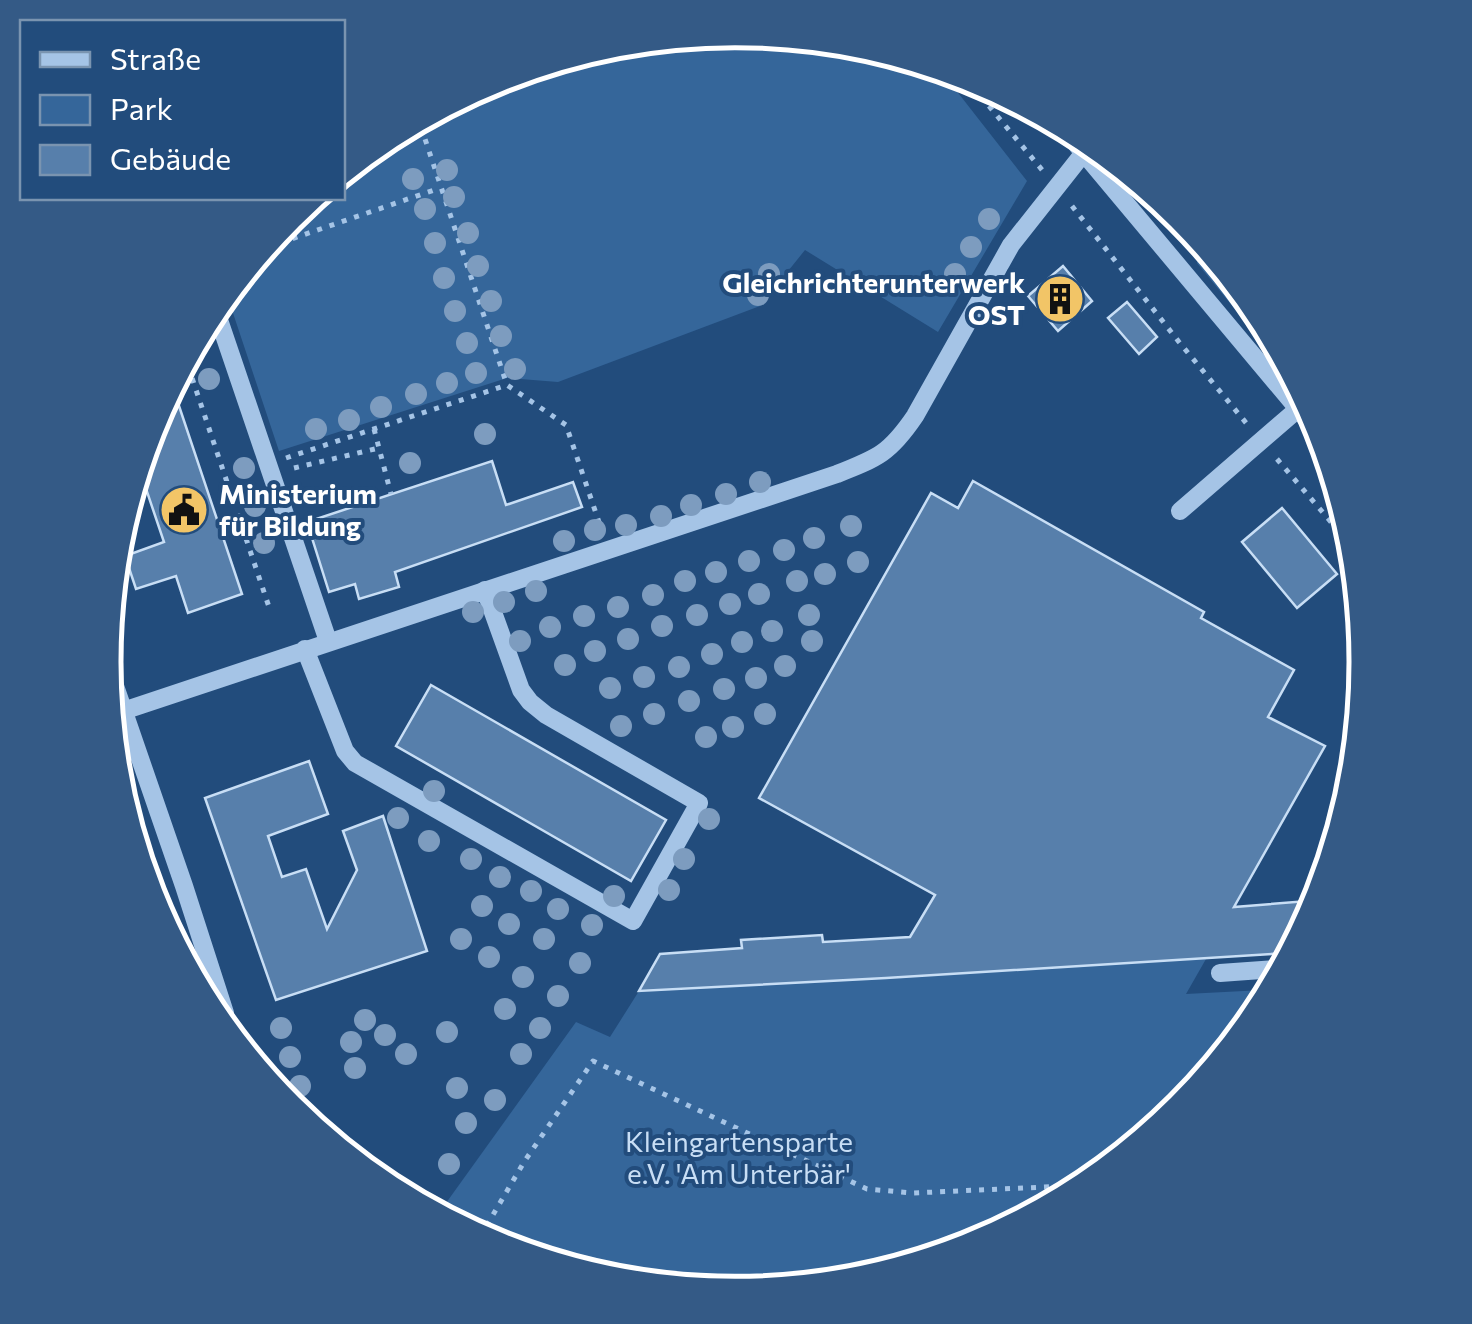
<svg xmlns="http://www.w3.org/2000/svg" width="1472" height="1324" font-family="Commissioner,sans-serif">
<rect width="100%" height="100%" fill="#224c7c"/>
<g fill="#35669a">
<path d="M736,30l205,41 86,110 -89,151 -133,-82 -45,56 -202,76 -51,-4 -228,73 -49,-147 60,-89 25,-17h27l1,-19 152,-101z"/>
<path d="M1200,241l70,104 1,8 -74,-90z"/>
<path d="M1206,959l-20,35 77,-4 -81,119 -205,137 -242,48 -241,-48 -53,-36 135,-188 34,15 29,-46z"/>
</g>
<g fill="#577fab" stroke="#c8def5" stroke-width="2.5">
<path d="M1063,266l29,35 -34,30 -30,-35z"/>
<path d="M1127,302l30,35 -18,17 -31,-36z"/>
<path d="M173,388l69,206 -54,19 -12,-37 -40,13 -11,-33 39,-14 -23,-68 11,-54z"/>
<path d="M492,461l14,44 67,-23 9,25 -187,65 4,15 -40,12 -4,-15 -26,8 -22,-70z"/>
<path d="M973,481l231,131 -3,6 93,52 -26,47 57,29 -91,161 86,-7v4l-33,49 -401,25 -247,13 21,-37 82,-6 -1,-8 81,-5 1,7 87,-5 25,-42 -176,-97 172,-305 27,15z"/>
<path d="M1282,508l55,66 -40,34 -55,-66z"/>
<path d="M431,685l235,135 -35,61 -235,-135z"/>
<path d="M309,761l19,53 -60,22 14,41 24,-8 21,60 30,-59 -14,-39 40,-15 44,135 -151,49 -71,-202z"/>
</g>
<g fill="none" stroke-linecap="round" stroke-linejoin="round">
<g stroke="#a5c4e6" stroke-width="5" stroke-dasharray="5 8" stroke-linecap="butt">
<path d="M964,76l79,95"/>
<path d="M421,127l86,258 59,40 35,103"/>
<path d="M1072,206l107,136 68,82"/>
<path d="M268,247l172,-59"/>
<path d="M188,366l81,241"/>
<path d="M374,429l17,65"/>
<path d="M286,458l221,-73"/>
<path d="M1277,459l66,77"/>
<path d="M294,468l85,-20"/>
<path d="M480,1237l44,-75 69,-101 274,128 46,4 154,-7"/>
</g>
<g stroke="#a5c4e6" stroke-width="18">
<path d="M1077,145l247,295"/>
<path d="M219,320l109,321"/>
<path d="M1180,511l118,-102"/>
<path d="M305,649l40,102 10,12 278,158 66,-118 -153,-88 -16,-13 -9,-12 -36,-100"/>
<path d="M105,657l79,229 41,127"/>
<path d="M123,711l714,-237c41,-16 53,-21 78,-58l96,-171 75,-95"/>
<path d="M1220,973l56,-4"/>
</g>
</g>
<g fill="#7d9cbf">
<circle cx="447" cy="170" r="11"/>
<circle cx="413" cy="179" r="11"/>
<circle cx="454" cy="197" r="11"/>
<circle cx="425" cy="209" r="11"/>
<circle cx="989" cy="219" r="11"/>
<circle cx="468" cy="233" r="11"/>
<circle cx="435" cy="243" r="11"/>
<circle cx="971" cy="247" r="11"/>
<circle cx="478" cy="266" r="11"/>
<circle cx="769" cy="274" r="11"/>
<circle cx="955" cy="274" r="11"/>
<circle cx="444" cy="278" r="11"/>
<circle cx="758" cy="295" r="11"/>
<circle cx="491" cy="301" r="11"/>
<circle cx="455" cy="311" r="11"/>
<circle cx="501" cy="336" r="11"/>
<circle cx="467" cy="343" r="11"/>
<circle cx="515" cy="369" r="11"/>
<circle cx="476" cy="373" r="11"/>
<circle cx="209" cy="379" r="11"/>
<circle cx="447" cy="383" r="11"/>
<circle cx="416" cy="394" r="11"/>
<circle cx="381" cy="407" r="11"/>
<circle cx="349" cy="420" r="11"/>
<circle cx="316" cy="429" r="11"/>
<circle cx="485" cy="434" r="11"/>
<circle cx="410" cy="463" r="11"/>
<circle cx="244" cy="468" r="11"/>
<circle cx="760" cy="482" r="11"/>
<circle cx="726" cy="494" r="11"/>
<circle cx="691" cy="505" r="11"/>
<circle cx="255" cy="506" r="11"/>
<circle cx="661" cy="516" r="11"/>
<circle cx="626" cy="525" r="11"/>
<circle cx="851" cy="526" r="11"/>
<circle cx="595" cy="530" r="11"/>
<circle cx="814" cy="538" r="11"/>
<circle cx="564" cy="541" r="11"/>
<circle cx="264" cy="543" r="11"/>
<circle cx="784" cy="550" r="11"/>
<circle cx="749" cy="561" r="11"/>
<circle cx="858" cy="562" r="11"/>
<circle cx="716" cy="572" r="11"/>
<circle cx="825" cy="574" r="11"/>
<circle cx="685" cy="581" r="11"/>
<circle cx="797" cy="581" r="11"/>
<circle cx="536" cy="591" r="11"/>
<circle cx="759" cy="594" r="11"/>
<circle cx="653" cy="595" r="11"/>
<circle cx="504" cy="602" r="11"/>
<circle cx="730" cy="604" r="11"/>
<circle cx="618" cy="607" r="11"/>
<circle cx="473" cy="612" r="11"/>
<circle cx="697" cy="615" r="11"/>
<circle cx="809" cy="615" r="11"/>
<circle cx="584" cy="616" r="11"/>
<circle cx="662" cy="626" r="11"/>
<circle cx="550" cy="627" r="11"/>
<circle cx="772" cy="631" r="11"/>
<circle cx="628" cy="639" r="11"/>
<circle cx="520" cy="641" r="11"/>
<circle cx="812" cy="641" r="11"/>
<circle cx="742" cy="642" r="11"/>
<circle cx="595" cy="651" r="11"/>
<circle cx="712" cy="654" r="11"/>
<circle cx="565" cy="665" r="11"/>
<circle cx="785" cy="666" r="11"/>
<circle cx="679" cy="667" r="11"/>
<circle cx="644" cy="677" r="11"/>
<circle cx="756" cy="678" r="11"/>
<circle cx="610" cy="688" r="11"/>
<circle cx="724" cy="689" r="11"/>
<circle cx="689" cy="701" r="11"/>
<circle cx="654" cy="714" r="11"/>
<circle cx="765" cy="714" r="11"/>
<circle cx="621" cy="726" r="11"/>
<circle cx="733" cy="727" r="11"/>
<circle cx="706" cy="737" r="11"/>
<circle cx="434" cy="791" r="11"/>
<circle cx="398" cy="818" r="11"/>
<circle cx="709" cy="819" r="11"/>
<circle cx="429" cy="841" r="11"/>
<circle cx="471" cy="859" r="11"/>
<circle cx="684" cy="859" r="11"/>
<circle cx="500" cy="877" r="11"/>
<circle cx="669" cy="890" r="11"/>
<circle cx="531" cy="891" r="11"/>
<circle cx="614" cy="896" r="11"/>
<circle cx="482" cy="906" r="11"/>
<circle cx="558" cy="909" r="11"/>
<circle cx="509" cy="924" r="11"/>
<circle cx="592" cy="925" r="11"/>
<circle cx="461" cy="939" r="11"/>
<circle cx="544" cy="939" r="11"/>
<circle cx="489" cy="957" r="11"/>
<circle cx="580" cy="963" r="11"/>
<circle cx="523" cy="977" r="11"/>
<circle cx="558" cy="996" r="11"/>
<circle cx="505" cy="1009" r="11"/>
<circle cx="365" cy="1020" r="11"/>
<circle cx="281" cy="1028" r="11"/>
<circle cx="540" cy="1028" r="11"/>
<circle cx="447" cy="1032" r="11"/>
<circle cx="385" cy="1035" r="11"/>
<circle cx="351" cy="1042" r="11"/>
<circle cx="406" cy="1054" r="11"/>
<circle cx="521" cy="1054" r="11"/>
<circle cx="290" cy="1057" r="11"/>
<circle cx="355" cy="1068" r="11"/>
<circle cx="300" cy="1086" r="11"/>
<circle cx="457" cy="1088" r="11"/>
<circle cx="495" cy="1100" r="11"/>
<circle cx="466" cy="1123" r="11"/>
<circle cx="449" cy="1164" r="11"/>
</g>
<defs>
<g id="building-disc" transform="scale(2.5)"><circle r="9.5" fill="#f2c567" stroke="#224c7c"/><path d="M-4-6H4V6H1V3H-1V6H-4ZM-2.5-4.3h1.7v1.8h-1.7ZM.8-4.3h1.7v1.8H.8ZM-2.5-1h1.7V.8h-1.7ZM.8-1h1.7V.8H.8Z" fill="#111"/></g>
<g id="civic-disc" transform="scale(2.5)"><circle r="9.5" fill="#f2c567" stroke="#224c7c"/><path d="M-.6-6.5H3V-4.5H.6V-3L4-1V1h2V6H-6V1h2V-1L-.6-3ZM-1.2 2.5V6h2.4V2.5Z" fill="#111"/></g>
</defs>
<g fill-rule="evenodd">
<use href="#building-disc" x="1060" y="299"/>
<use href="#civic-disc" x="184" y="510"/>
</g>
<g text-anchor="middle" stroke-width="8" stroke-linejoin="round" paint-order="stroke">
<g font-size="28" font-weight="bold" fill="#fff" stroke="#224c7c" text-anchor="end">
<text x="1025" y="293">Gleichrichterunterwerk<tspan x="1025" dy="32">OST</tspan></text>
<text x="219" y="504" text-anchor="start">Ministerium<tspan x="219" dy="32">für Bildung</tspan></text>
</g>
<g font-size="28" fill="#c8def5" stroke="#224c7c">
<text x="739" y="1152">Kleingartensparte<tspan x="739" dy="32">e.V. 'Am Unterbär'</tspan></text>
</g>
</g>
<path d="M0 0H1472V1324H0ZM121 662a614 614 0 1 1 1228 0a614 614 0 1 1-1228 0Z" fill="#345a86" fill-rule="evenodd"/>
<path fill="none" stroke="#fff" stroke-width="5" d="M121 662a614 614 0 1 1 1228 0a614 614 0 1 1-1228 0Z"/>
<rect x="20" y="20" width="325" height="180" fill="#224c7c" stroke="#7a94b0" stroke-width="2.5"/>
<rect x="40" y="52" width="50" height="15" fill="#a5c4e6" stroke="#7a94b0" stroke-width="2.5"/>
<text x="110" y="70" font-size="30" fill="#ffffff">Straße</text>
<rect x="40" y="95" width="50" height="30" fill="#35669a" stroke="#7a94b0" stroke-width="2.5"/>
<text x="110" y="120" font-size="30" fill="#ffffff">Park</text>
<rect x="40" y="145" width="50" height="30" fill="#577fab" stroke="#7a94b0" stroke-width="2.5"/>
<text x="110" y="170" font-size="30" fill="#ffffff">Gebäude</text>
</svg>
